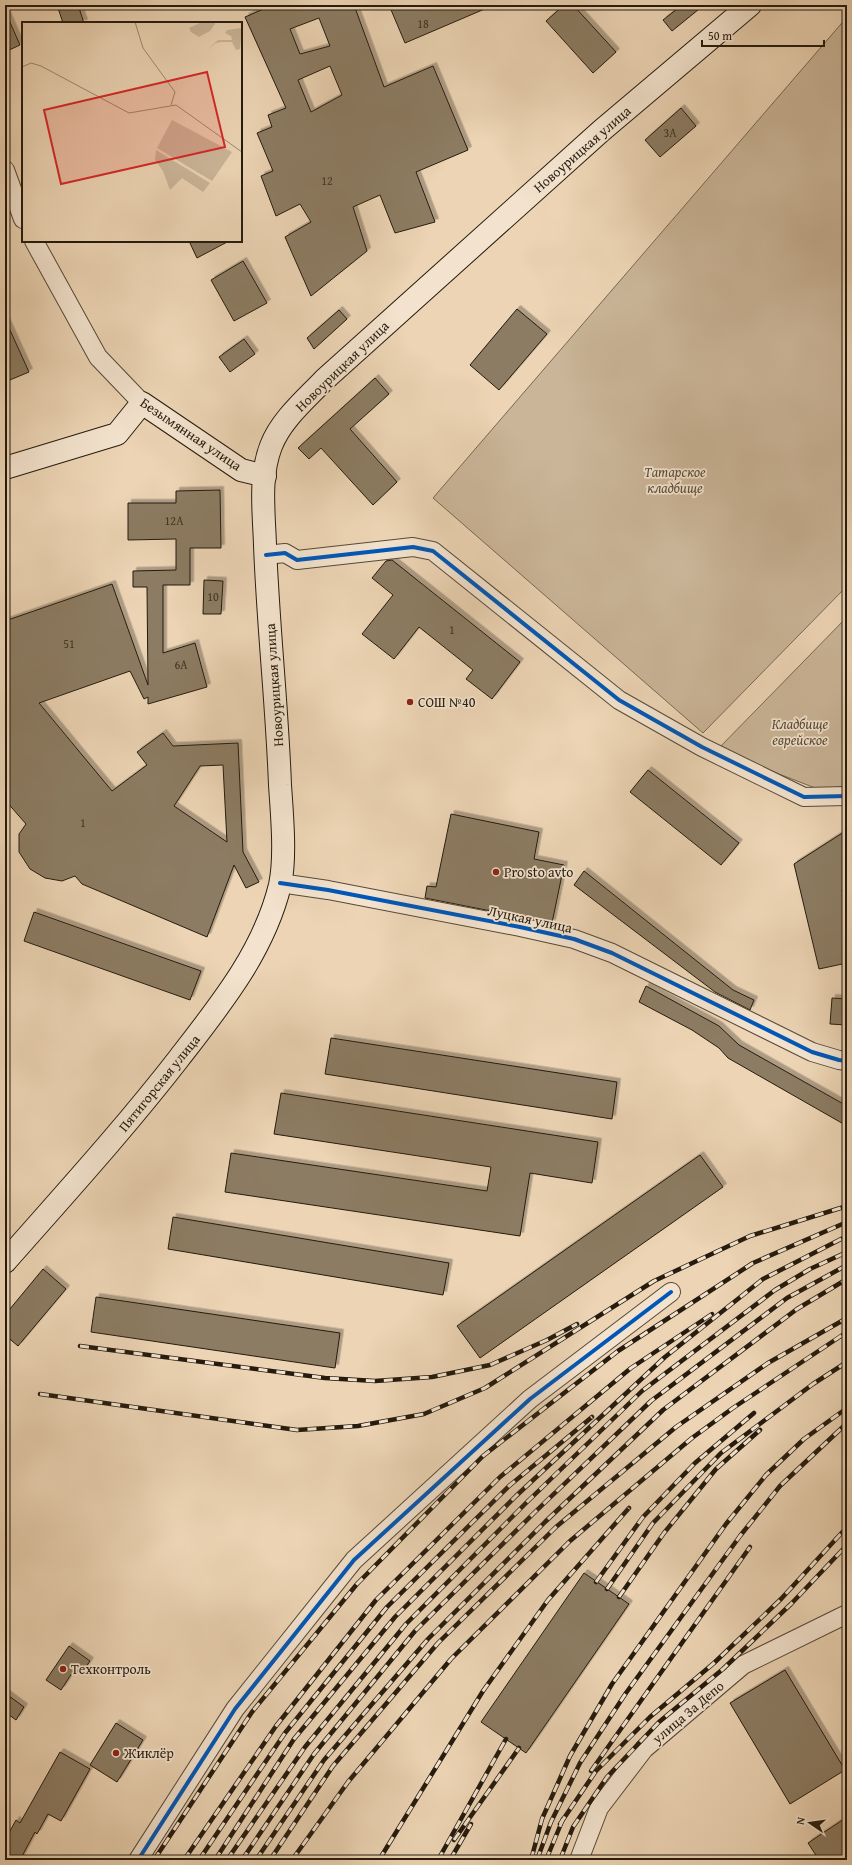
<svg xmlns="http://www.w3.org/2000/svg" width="852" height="1865" font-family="'Gentium Book Plus',serif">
<defs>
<filter id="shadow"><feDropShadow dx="3.5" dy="-3.5" stdDeviation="0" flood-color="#0004"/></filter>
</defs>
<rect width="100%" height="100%" fill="#ecd4b4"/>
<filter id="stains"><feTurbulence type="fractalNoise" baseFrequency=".005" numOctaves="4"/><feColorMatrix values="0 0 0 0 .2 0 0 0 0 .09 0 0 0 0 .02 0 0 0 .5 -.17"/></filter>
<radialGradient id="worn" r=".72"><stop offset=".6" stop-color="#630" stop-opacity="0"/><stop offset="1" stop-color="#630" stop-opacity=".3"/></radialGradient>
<g fill="#cab598" stroke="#786853">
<path d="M847,17v569l-144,147 -270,-235z"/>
<path d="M847,617v168l-24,6 -106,-41z"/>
</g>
<g fill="#8c7b64" stroke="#251b0e" fill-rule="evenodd" filter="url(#shadow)">
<path d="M57,5h21l6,18h-21z"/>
<path d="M273,5h81l30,82 49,-21 35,84 -52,22 19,50 -40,11 -15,-38 -27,12 14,44 -56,45 -26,-59 26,-15 -11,-18 -24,12 -15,-40 12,-5 -16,-38 15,-6 -4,-12 18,-7 -41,-91zM319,18l11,28 -30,8 -10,-25zM330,66l12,29 -31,17 -13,-32z"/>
<path d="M389,5h105l-89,38z"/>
<path d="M564,5h9l43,47 -23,21 -47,-52z"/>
<path d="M682,5h22l-32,26 -9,-11z"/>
<path d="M5,11l15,34 -15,7z"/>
<path d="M681,108l15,18 -36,31 -15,-17z"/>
<path d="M189,241h40l-32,17z"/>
<path d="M243,261l24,42 -33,18 -23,-41z"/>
<path d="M517,309l30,25 -48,56 -29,-25z"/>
<path d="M339,310l8,9 -33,30 -7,-11z"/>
<path d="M5,319l24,53 -24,10z"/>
<path d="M244,339l11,15 -25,18 -11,-15z"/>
<path d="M375,378l14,16 -39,35 47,53 -24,23 -52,-57 -12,11 -11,-11z"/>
<path d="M220,490l1,58h-31v37h-27v68l32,-10 12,44 -59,17v-7l-4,2 -14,-28 -91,32 73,88 35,-26 -10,-13 26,-19 10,13 65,-3 5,109 16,30 -13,6 -12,-23 -27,72 -125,-53 -7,-8 -13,5 -17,-3 -15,-9 -11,-17v-18l7,-10 -21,-24v-179l107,-37 36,101 -1,-98h-14v-16l43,-1v-31l-48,1v-37h48v-12zM223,765l4,77 -53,-36 26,-40z"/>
<path d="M392,560l128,102 -28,37 -26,-20 7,-9 -54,-43 -25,32 -32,-25 31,-39 -21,-17 14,-17z"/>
<path d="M204,580l19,1 -2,33h-18z"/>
<path d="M648,770l91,73 -18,22 -91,-73z"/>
<path d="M451,814l88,18 -5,27 30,6 -12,58 -127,-25 2,-12 9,1z"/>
<path d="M847,830v57l-5,3 5,19v54l-28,6 -25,-105z"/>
<path d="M584,871l149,119 21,10 -4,10 -35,-18 -141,-107z"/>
<path d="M34,912l167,59 -11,29 -166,-59z"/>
<path d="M646,986l73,40 20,19 108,61v20l-119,-68 -9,-10 -27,-18 -53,-28z"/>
<path d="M832,998l15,1v26l-17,-1z"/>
<path d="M331,1038l286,44 -5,37 -287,-45z"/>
<path d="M281,1093l317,49 -6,41 -62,-10 -10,63 -295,-44 6,-39 256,38 4,-24 -217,-33z"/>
<path d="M700,1155l23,32 -243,171 -23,-32z"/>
<path d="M173,1217l276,46 -6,32 -275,-46z"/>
<path d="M43,1269l23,20 -48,57 -13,-11v-20z"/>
<path d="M96,1297l244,36 -5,35 -244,-36z"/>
<path d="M584,1573l45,31 -103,149 -45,-31z"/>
<path d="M69,1646l21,15 -9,13 -7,-4 -13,20 -15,-10z"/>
<path d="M785,1670l60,100 -55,34 -60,-101z"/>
<path d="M5,1693l19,14 -8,13 -11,-8z"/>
<path d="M116,1723l27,17 -26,42 -27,-17z"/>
<path d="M60,1752l30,17 -29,52 -13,-7 -11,20 -2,-2 -15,28h-15v-20l11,-20 4,3z"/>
<path d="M847,1817v43h-28l-11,-17z"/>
</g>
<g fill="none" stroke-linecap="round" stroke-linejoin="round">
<g stroke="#574938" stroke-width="20">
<g id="minor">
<path d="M5,170l18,49"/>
<path d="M34,241l64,116 44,46"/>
<path d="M266,555l19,-2 12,7 116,-13 20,4 186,149 83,47 102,50 43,-1"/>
<path d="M280,883l48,7 192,37 54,12 38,14 200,99 27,8 8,1"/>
<path d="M138,1860l97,-151 119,-149 176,-161 141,-107"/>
<path d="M579,1860l20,-52 45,-59 99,-84 104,-51"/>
</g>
</g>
<g stroke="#251b0e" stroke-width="24">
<g id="secondary">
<path d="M5,468l112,-34 25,-31 99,67 24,6"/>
<path d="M5,1262c59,-67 120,-134 175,-205 41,-53 84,-106 100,-172 6,-28 2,-70 0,-100 -3,-80 -12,-160 -15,-240 -1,-32 -6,-68 6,-99 10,-26 34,-46 53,-66l277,-249 149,-126"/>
</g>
</g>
<use href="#minor" stroke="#f3e3ce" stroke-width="18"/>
<use href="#secondary" stroke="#f3e3ce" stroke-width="22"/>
<g stroke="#251b0e" stroke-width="4.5">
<g id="rail">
<path d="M80,1346l245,32 50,3 57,-4 58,-12 57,-25 30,-16"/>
<path d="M40,1394l257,36 61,-4 66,-12 61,-26 169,-107 96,-45 97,-30"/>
<path d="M846,1573l1,-1"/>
<path d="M596,1582l47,-65 52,-54 59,-50"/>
<path d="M607,1589l46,-66 68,-70 92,-69 34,-22"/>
<path d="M619,1597l45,-64 52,-64 44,-39"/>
<path d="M591,1771l159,-224"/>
<path d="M560,1824l36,-53 54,-54 64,-54 67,-64 66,-72"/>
<path d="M454,1840l65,-92"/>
<path d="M154,1860l98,-148 105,-128 126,-128 135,-105 135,-88 94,-41"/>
<path d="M184,1860l92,-134 100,-126 124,-123 131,-109 81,-54"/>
<path d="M199,1860l86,-127 102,-126 122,-121 83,-69"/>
<path d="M215,1860l79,-121 101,-122 121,-121 149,-139 98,-78 84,-43"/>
<path d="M227,1860l78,-113 101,-123 121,-122 115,-111 133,-101 35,-21 37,-17"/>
<path d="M242,1860l72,-106 101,-123 120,-119 116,-111 136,-103 60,-33"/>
<path d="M256,1860l68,-100 104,-121 117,-117 118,-112 134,-101 50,-30"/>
<path d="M270,1860l63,-94 105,-123 118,-116 120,-100 92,-64 79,-45"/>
<path d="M292,1860l56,-78 103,-123 119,-118 122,-103 41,-30 114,-76"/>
<path d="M379,1860l104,-169 65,-91 81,-92"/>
<path d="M438,1860l68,-121"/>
<path d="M450,1860l21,-36"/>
<path d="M531,1860l11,-41 28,-63 42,-72 114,-160 40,-49 38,-36 43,-31"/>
<path d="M537,1860l14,-38 29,-59 46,-70 114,-157 40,-50 67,-63"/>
<path d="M546,1860l17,-41"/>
<path d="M560,1860l13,-33 34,-50 52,-55 64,-53 68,-65 56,-59"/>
</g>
</g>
<use href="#rail" stroke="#f3e3ce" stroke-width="3" stroke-dasharray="9" stroke-linecap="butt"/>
<g stroke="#f3e3ce" stroke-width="6">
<g id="cycleway">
<path d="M266,555l19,-2 12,7 116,-13 20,4 186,149 83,47 102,50 43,-1"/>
<path d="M280,883l48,7 192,37 54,12 38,14 200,99 27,8 8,1"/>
<path d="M138,1860l97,-151 119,-149 176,-161 141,-107"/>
</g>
</g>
<use href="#cycleway" stroke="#0057b8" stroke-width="4"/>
</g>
<g fill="#8f2418" stroke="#f3e3ce" stroke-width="1.5">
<circle cx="410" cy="702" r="4"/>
<circle cx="496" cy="872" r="4"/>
<circle cx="63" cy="1669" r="4"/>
<circle cx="116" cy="1753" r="4"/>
</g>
<g text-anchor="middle" stroke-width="3.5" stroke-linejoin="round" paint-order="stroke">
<g font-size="12" fill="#3f3324">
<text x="423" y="28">18</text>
<text x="670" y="137">3А</text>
<text x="327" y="185">12</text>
<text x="174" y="525">12А</text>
<text x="213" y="601">10</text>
<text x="452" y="634">1</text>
<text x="69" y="648">51</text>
<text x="181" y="669">6А</text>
<text x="83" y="827">1</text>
</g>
<g font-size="14" fill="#251b0e" stroke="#f3e3ce">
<text transform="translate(582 149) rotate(-41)" y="5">Новоурицкая улица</text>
<text transform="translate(342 366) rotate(-44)" y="5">Новоурицкая улица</text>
<text transform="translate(191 434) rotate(34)" y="5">Безымянная улица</text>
<text transform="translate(274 685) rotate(-94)" y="5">Новоурицкая улица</text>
<text transform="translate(530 919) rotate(12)" y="5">Луцкая улица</text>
<text transform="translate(159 1083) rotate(-51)" y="5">Пятигорская улица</text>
<text transform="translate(688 1712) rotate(-40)" y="5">улица За Депо</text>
</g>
<g font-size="14" font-style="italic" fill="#574937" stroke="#f3e3ce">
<text x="675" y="477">Татарское<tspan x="675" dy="16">кладбище</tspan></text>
<text x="800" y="729">Кладбище<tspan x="800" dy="16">еврейское</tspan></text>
</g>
<g font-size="14" fill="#251b0e" stroke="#f3e3ce" text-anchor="start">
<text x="418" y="707">СОШ №40</text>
<text x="504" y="877">Pro sto avto</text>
<text x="71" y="1674">Техконтроль</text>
<text x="124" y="1758">Жиклёр</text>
</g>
</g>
<g transform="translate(22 22)">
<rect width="220" height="220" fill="#ecd4b4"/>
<path d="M180,0h12l1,2 -5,7 -11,6 -8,-5 -2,-4zM220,6l-2,21 -4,1 -4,-8h-10l-6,1 -9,7 11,-10h14l-1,-4 -6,-3 2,-3zM150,98l60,32 -20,29 -55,-33zM134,128l54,33 -7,9 -21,-14 -12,12 -7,-19 -8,-11z" fill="#cab598"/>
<path fill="none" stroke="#9c8a72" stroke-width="1" d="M113,0l8,26 32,44 -4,13M0,45l9,-4 10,3 88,47 47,-8 66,47"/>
<path fill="#d62828" fill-opacity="0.15" stroke="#d62828" stroke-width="2" d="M185,50l18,75 -164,37 -17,-74z"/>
<rect width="220" height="220" fill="none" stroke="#251b0e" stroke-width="2"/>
</g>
<rect width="852" height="1865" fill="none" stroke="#ecd4b4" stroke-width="20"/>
<rect x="6" y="6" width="840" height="1853" fill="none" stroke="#251b0e" stroke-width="2"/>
<rect x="10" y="10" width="832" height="1845" fill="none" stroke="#251b0e"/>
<g transform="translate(810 1823) rotate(283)" stroke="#f3e3ce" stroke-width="3" paint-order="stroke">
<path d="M0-3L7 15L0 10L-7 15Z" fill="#251b0e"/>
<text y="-6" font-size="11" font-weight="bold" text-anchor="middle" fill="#251b0e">N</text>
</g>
<path d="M702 40v6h122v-6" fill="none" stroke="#251b0e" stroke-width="2"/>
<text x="708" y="40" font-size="12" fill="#251b0e" stroke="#f3e3ce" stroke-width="3" paint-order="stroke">50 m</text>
<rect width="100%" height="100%" filter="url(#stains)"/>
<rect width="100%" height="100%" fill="url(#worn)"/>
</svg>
